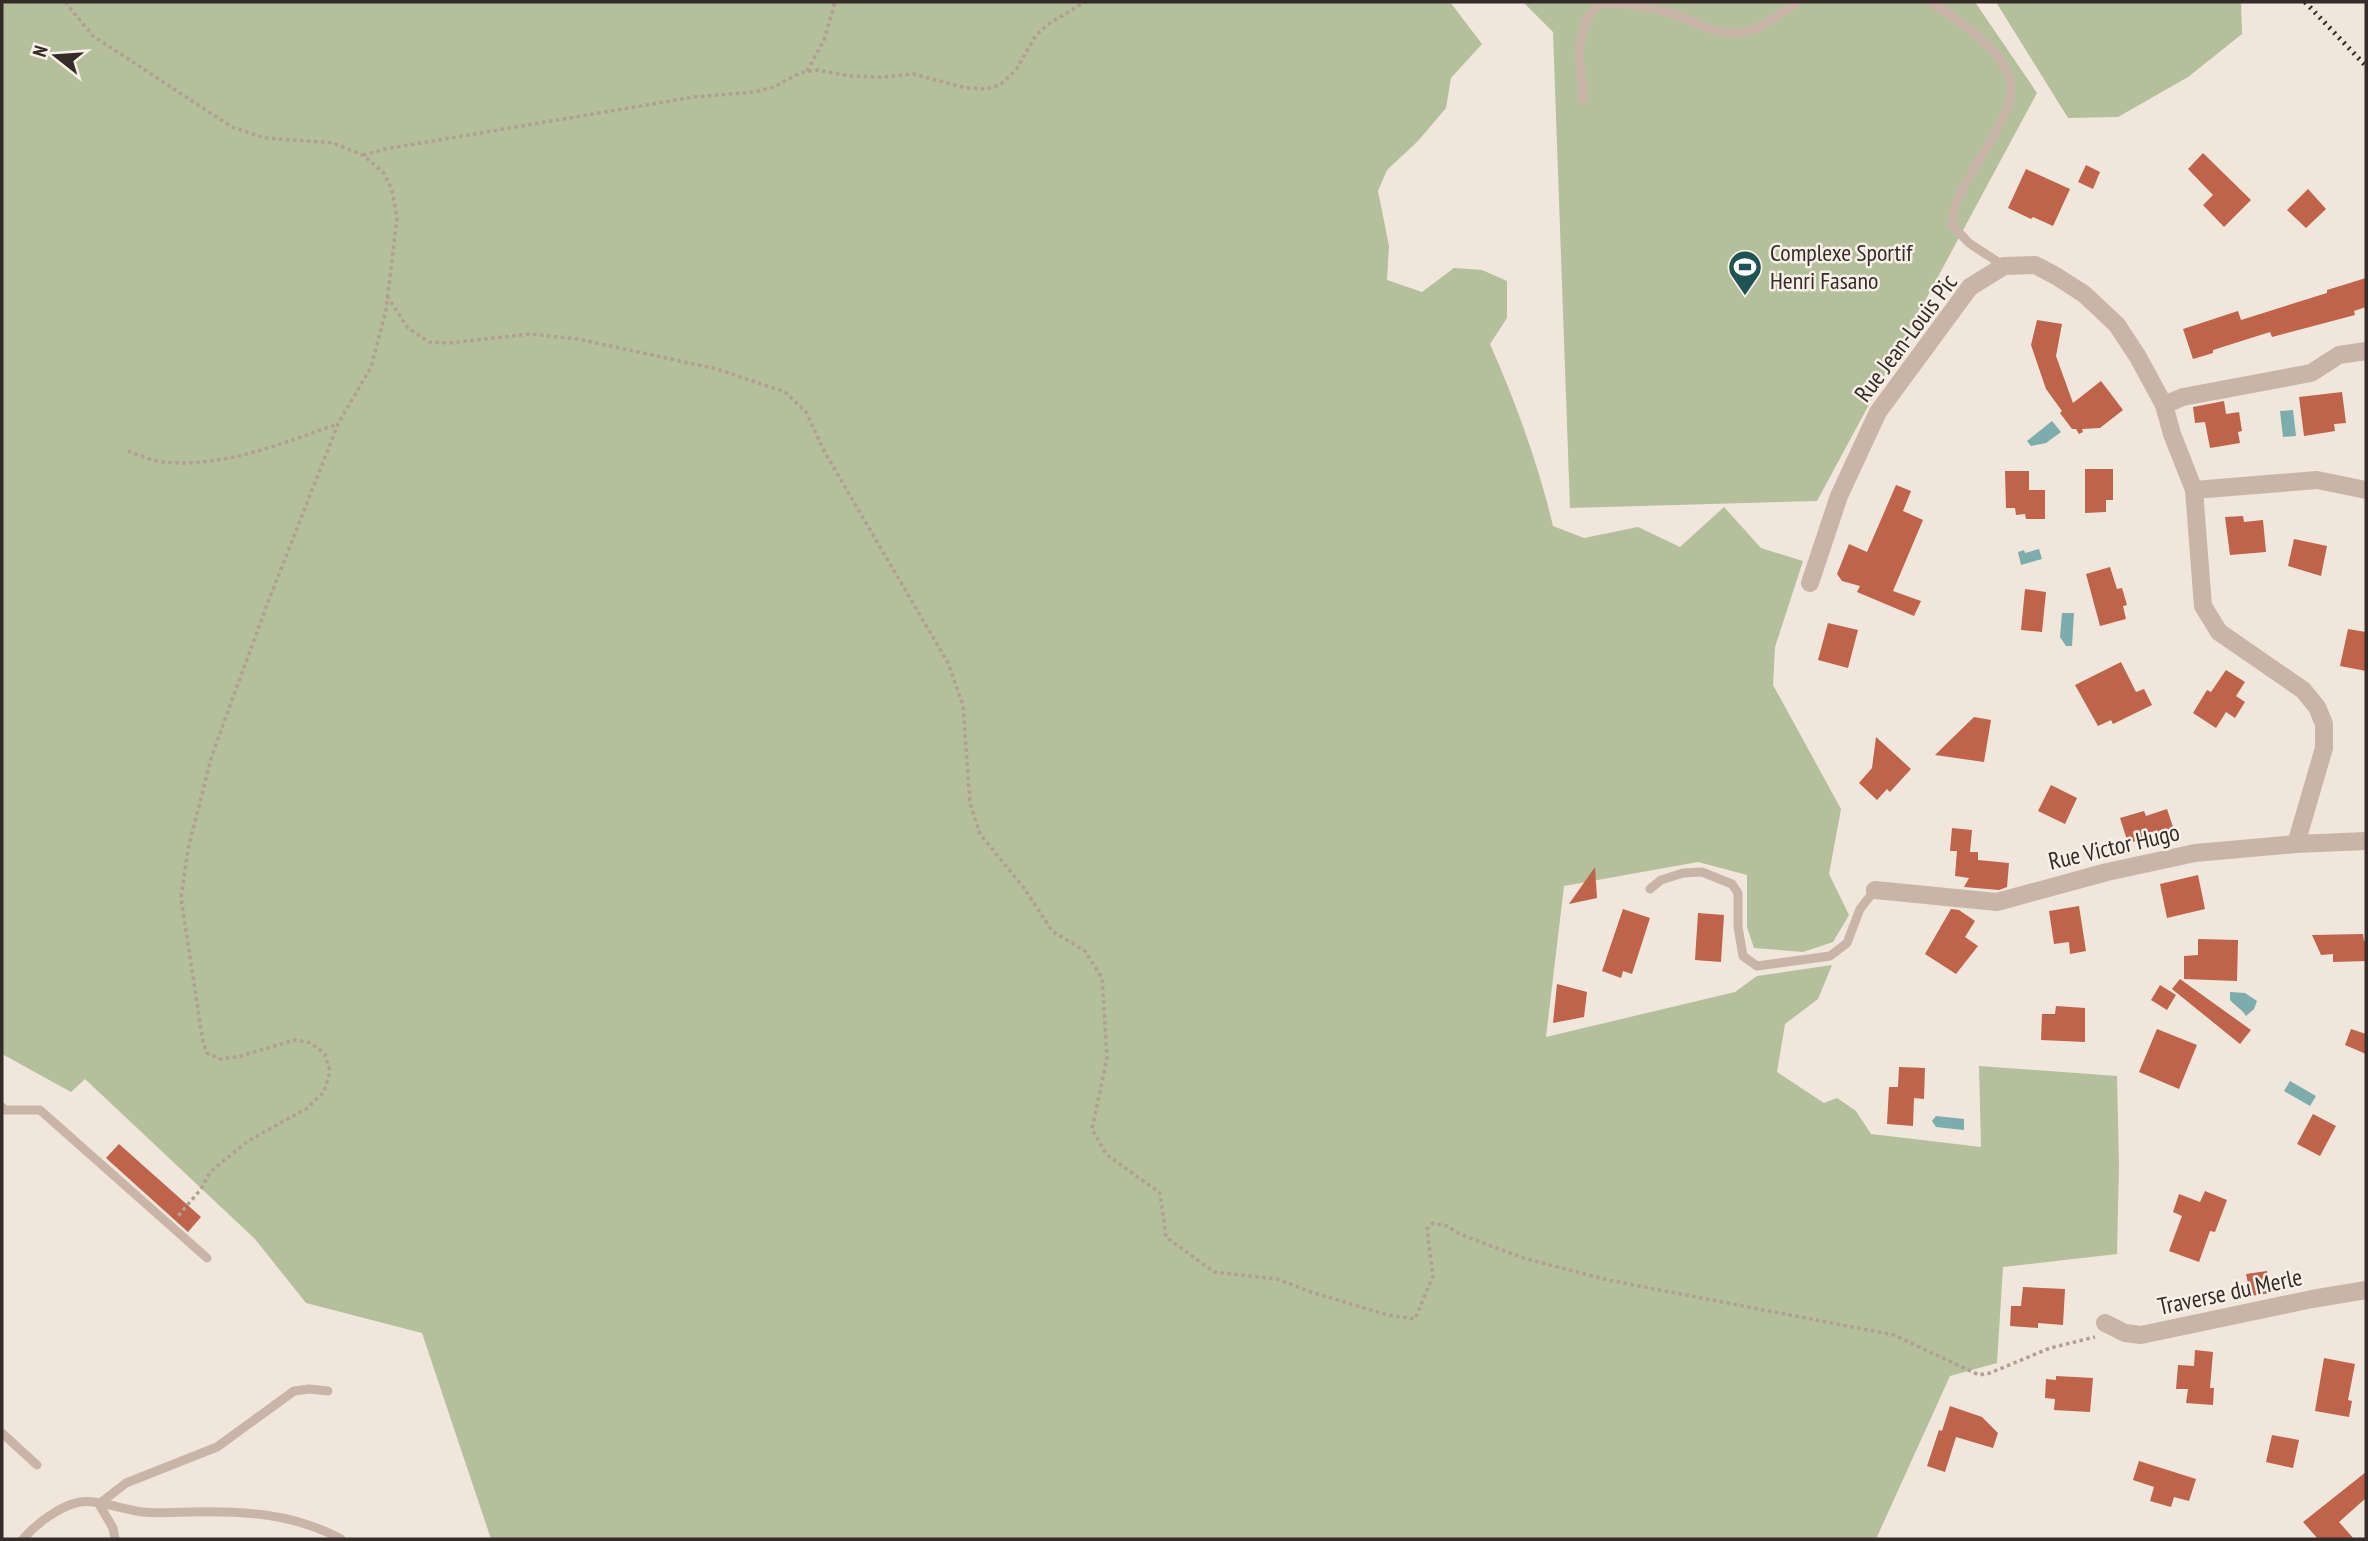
<svg xmlns="http://www.w3.org/2000/svg" width="2368" height="1541" font-family="'PT Sans Narrow',sans-serif">
<rect width="100%" height="100%" fill="#f0e6db"/>
<g fill="#b4bf9c">
<path d="M2,2h1448l32,42 -31,34 -5,30 -28,33 -31,29 -9,21 11,55 -2,34 35,12 32,-24 28,2 25,11v37l-17,26c26,59 48,119 63,182l31,12 54,-11 42,20 44,-40 37,41 42,13 -28,86 -2,38 68,124 -12,65 20,41 -16,27 -30,10 -49,-4 -7,-21v-52l-49,-13 -134,24 -18,151 189,-45 22,-16 75,-11 -14,34 -33,25 -8,48 47,31 13,-5 19,13 15,23 110,13 -2,-81 138,10 2,89 -2,89 -114,13 -6,96 -47,13 -74,163h-1385l-69,-206 -116,-30 -51,-64 -170,-160 -14,13 -69,-38z"/>
<path d="M1523,2h452l62,91 -220,408 -247,7 -17,-476z"/>
<path d="M1996,2h245l1,32 -54,43 -70,40 -50,1z"/>
</g>
<g fill="#7cacac">
<path d="M2293,410l3,26 -13,1 -3,-26z"/>
<path d="M2052,421l9,11 -15,11 -15,3 -4,-5z"/>
<path d="M2039,549l3,10 -21,6 -3,-13 6,-2 1,3z"/>
<path d="M2062,613h12l-2,33h-6l-6,-9z"/>
<path d="M2230,992l15,1 12,8 -3,8 -8,7c-4,-7 -11,-10 -16,-16z"/>
<path d="M2290,1081l26,15 -6,10 -26,-15z"/>
<path d="M1936,1116l28,3v11l-28,-3 -4,-6z"/>
</g>
<g fill="#bf634a">
<path d="M2203,153l48,47 -27,27 -21,-22 10,-10 -25,-26z"/>
<path d="M2086,165l14,7 -7,17 -15,-7z"/>
<path d="M2026,169l44,20 -17,37 -20,-9 -2,2 -23,-11z"/>
<path d="M2308,189l18,20 -20,19 -19,-18z"/>
<path d="M2366,278v29l-12,4 1,4 -83,22 -2,-5 -57,18v3l-20,6 -10,-30 55,-18 3,9 86,-27v-3z"/>
<path d="M2037,320l25,4 -6,32 17,47 28,-22 22,29 -23,18 -18,1 1,3 -4,2 -3,-5h-4l-12,-16 2,-2 -16,-22 -15,-44z"/>
<path d="M2342,392l4,31 -12,1 1,7 -31,5 -5,-39z"/>
<path d="M2224,401l2,13 13,-2 3,19 -4,1 2,11 -30,5 -5,-26 -10,1 -2,-16z"/>
<path d="M2085,469h28v31h-7v12l-21,1z"/>
<path d="M2005,471h24v19h16v29h-19l-1,-5 -9,1 -1,-7h-9z"/>
<path d="M1896,485l15,6 -8,20 20,9 -30,71 28,10 -7,15 -57,-24 3,-6 -18,-5 -5,-7 12,-30 18,8z"/>
<path d="M2243,516l1,6 19,-2 3,32 -36,3 -5,-38z"/>
<path d="M2294,539l33,7 -6,30 -33,-10z"/>
<path d="M2110,567l7,22 5,-1 5,17 -4,1 3,13 -26,7 -14,-52z"/>
<path d="M2025,589l21,3 -4,40 -21,-2z"/>
<path d="M1828,623l30,7 -10,38 -30,-8z"/>
<path d="M2348,629l18,3v39l-26,-5z"/>
<path d="M2121,662l15,30 8,-3 8,16 -39,19 -2,-4 -13,6 -23,-41z"/>
<path d="M2226,670l19,12 -9,14 9,6 -10,16 -9,-6 -10,16 -23,-15 14,-23 4,2z"/>
<path d="M1974,717l17,3 -7,42 -49,-7z"/>
<path d="M1876,737l35,32 -21,23 -3,-3 -10,11 -18,-17 13,-15z"/>
<path d="M2051,785l26,13 -12,26 -27,-13z"/>
<path d="M2167,809l8,24 -22,7v-3l-25,6 -8,-25 24,-7 2,5z"/>
<path d="M1952,828l20,2 -2,22h8v8l31,3 -2,24 -8,3 -35,-3 5,-9 -14,-2 2,-25h-7z"/>
<path d="M1595,867l2,31 -28,6z"/>
<path d="M2198,875l7,34 -38,9 -7,-34z"/>
<path d="M2079,906l7,45 -16,3 -1,-12 -15,2 -5,-33z"/>
<path d="M1623,909l27,9 -18,56 -9,-3 -2,7 -19,-7z"/>
<path d="M1951,909l8,1 16,11 -10,16 13,9 -22,28 -31,-20z"/>
<path d="M1698,913l26,2 -3,47 -26,-2z"/>
<path d="M2363,934l1,7h2v20l-33,1v-8l-12,1 -9,-20z"/>
<path d="M2198,939l40,1 -1,41 -53,-2v-23l14,-1z"/>
<path d="M2180,979l71,51 -11,14 -68,-55z"/>
<path d="M1557,984l30,8 -3,25 -31,6z"/>
<path d="M2160,985l16,10 -9,15 -16,-10z"/>
<path d="M2056,1006l29,2v34l-44,-2 1,-26h13z"/>
<path d="M2157,1029l40,16 -18,44 -40,-17z"/>
<path d="M2351,1029l15,5v20l-21,-9z"/>
<path d="M1899,1067l26,1 -1,31 -10,-1 -1,28 -26,-2 2,-37h9z"/>
<path d="M2313,1114l23,12 -16,30 -23,-12z"/>
<path d="M119,1144l82,73 -13,15 -82,-74z"/>
<path d="M2205,1191l22,9 -12,32 -5,-1 -11,31 -30,-11 13,-35 -9,-4 6,-18 21,8z"/>
<path d="M2267,1271l4,22 -20,3 -5,-22z"/>
<path d="M2023,1287l42,2 -2,36 -25,-2v5l-28,-2 1,-20h10z"/>
<path d="M2195,1350l18,2 -3,36h4l-1,17 -27,-2 2,-14h-12l2,-24 16,1z"/>
<path d="M2324,1358l31,6 -7,36 4,1 -3,16 -34,-6z"/>
<path d="M2056,1376l37,2 -3,34 -36,-2 1,-11 -10,-1 1,-19 10,1z"/>
<path d="M1950,1406l32,11 16,16 -5,15 -37,-11 -11,35 -18,-6 12,-36 3,1z"/>
<path d="M2272,1435l27,5 -6,28 -27,-6z"/>
<path d="M2139,1461l57,18 -7,22 -15,-4 -3,10 -21,-6 4,-14 -21,-7z"/>
<path d="M2366,1472v26l-27,24 15,17h-36l-15,-17z"/>
</g>
<g fill="none" stroke-linecap="round" stroke-linejoin="round">
<g stroke="#b39f92" stroke-width="3.5" stroke-dasharray="3.5 3.5" stroke-linecap="butt">
<path d="M65,2l28,34 139,91 33,11 68,5 30,12 21,18 8,17 5,28 -11,92 -15,57 -33,57 -70,178 -56,153 -24,94 -7,49 22,144 4,11 13,6 17,-2 58,-17 16,3 14,11 5,17 -6,21 -18,17 -58,32 -38,31 -9,17 -23,27"/>
<path d="M807,71l17,-31 11,-38"/>
<path d="M363,155l22,-6 309,-52 60,-5 20,-5 26,-14 17,-3 33,6 34,1 29,-3 53,14 21,1 14,-5 15,-14 20,-35 11,-10 38,-23"/>
<path d="M387,296l21,32 21,14 20,1 81,-9 48,5 139,30 68,23 21,20 18,39 124,212 15,42 7,98 10,31 44,54 28,43 33,20 17,27 5,80 -15,71 14,25 54,39 6,44 48,35 63,7 34,13 77,23 27,4 18,-43 -6,-47 6,-6 14,3 13,8 63,24 85,22 286,55 85,40 11,-2 60,-25 45,-11"/>
<path d="M128,451c11,4 24,10 36,11 60,6 118,-19 174,-38"/>
</g>
<g stroke="#c8b5a8" stroke-width="9">
<path d="M1932,2c27,20 82,52 79,91 -1,19 -28,60 -38,78 -12,21 -19,30 -21,54l17,18 35,23"/>
<path d="M1583,101l-4,-51 6,-28 14,-19c28,0 48,3 74,11 21,7 45,22 68,19 18,-2 41,-21 56,-31"/>
<path d="M1650,889l11,-9 22,-7 19,-1 30,12 6,9v34l5,29 14,10 73,-10 17,-13 13,-34 15,-19"/>
<path d="M2,1107l3,3h35l167,148"/>
<path d="M2,1433l35,32"/>
<path d="M23,1539c13,-15 36,-33 57,-37 16,-3 45,8 63,10 15,2 32,0 48,0 53,-1 102,1 150,27"/>
<path d="M115,1539l-2,-11 -14,-24 27,-21 91,-36 77,-56 15,-2 19,2"/>
</g>
<g stroke="#c8b5a8" stroke-width="18">
<path d="M2164,405l19,-8 128,-24 28,-18 27,-4"/>
<path d="M2194,490l9,116 16,26 84,58 14,17 7,17v24l-28,96"/>
<path d="M1810,583l29,-87 39,-84 92,-125 34,-21 31,-1 21,11 28,18 33,31 21,32 26,48 8,29 22,56 123,-10 49,10"/>
<path d="M1875,890l122,12 110,-30 88,-19 101,-9 70,-3"/>
<path d="M2105,1323l20,10 16,2 171,-36 54,-9"/>
</g>
<path stroke="#352b28" stroke-width="5" stroke-dasharray="2 5" stroke-linecap="butt" d="M2305,2l61,64"/>
</g>
<defs>
<g id="stadium-pin" transform="scale(1.75)"><path d="M0 17L-7.5 6A9.5 9.5 0 1 1 7.5 6Z" fill="#205354" stroke="#f8f0e7"/><path d="M0-5a6.5 5 0 1 0 0 10a6.5 5 0 1 0 0-10ZM-3.5-1.8h7v3.6h-7Z" fill="#fff"/></g>
</defs>
<g fill-rule="evenodd">
<use href="#stadium-pin" x="1745" y="267"/>
</g>
<g text-anchor="middle" stroke-width="5" stroke-linejoin="round" paint-order="stroke">
<g font-size="24" fill="#352b28" stroke="#f8f0e7" text-anchor="start">
<text x="1770" y="261">Complexe Sportif<tspan x="1770" dy="28">Henri Fasano</tspan></text>
</g>
<g font-size="24" fill="#352b28" stroke="#f8f0e7">
<text transform="translate(1906 338) rotate(-53)" y="8">Rue Jean-Louis Pic</text>
<text transform="translate(2114 847) rotate(-13)" y="8">Rue Victor Hugo</text>
<text transform="translate(2230 1292) rotate(-12)" y="8">Traverse du Merle</text>
</g>
</g>
<rect width="2368" height="1541" fill="none" stroke="#352b28" stroke-width="7"/>
<g transform="translate(56 56) rotate(287)" stroke="#f8f0e7" stroke-width="5" paint-order="stroke">
<path d="M0-5L12 26L0 18L-12 26Z" fill="#352b28"/>
<text y="-10" font-size="19" font-weight="bold" text-anchor="middle" fill="#352b28">N</text>
</g>
</svg>
